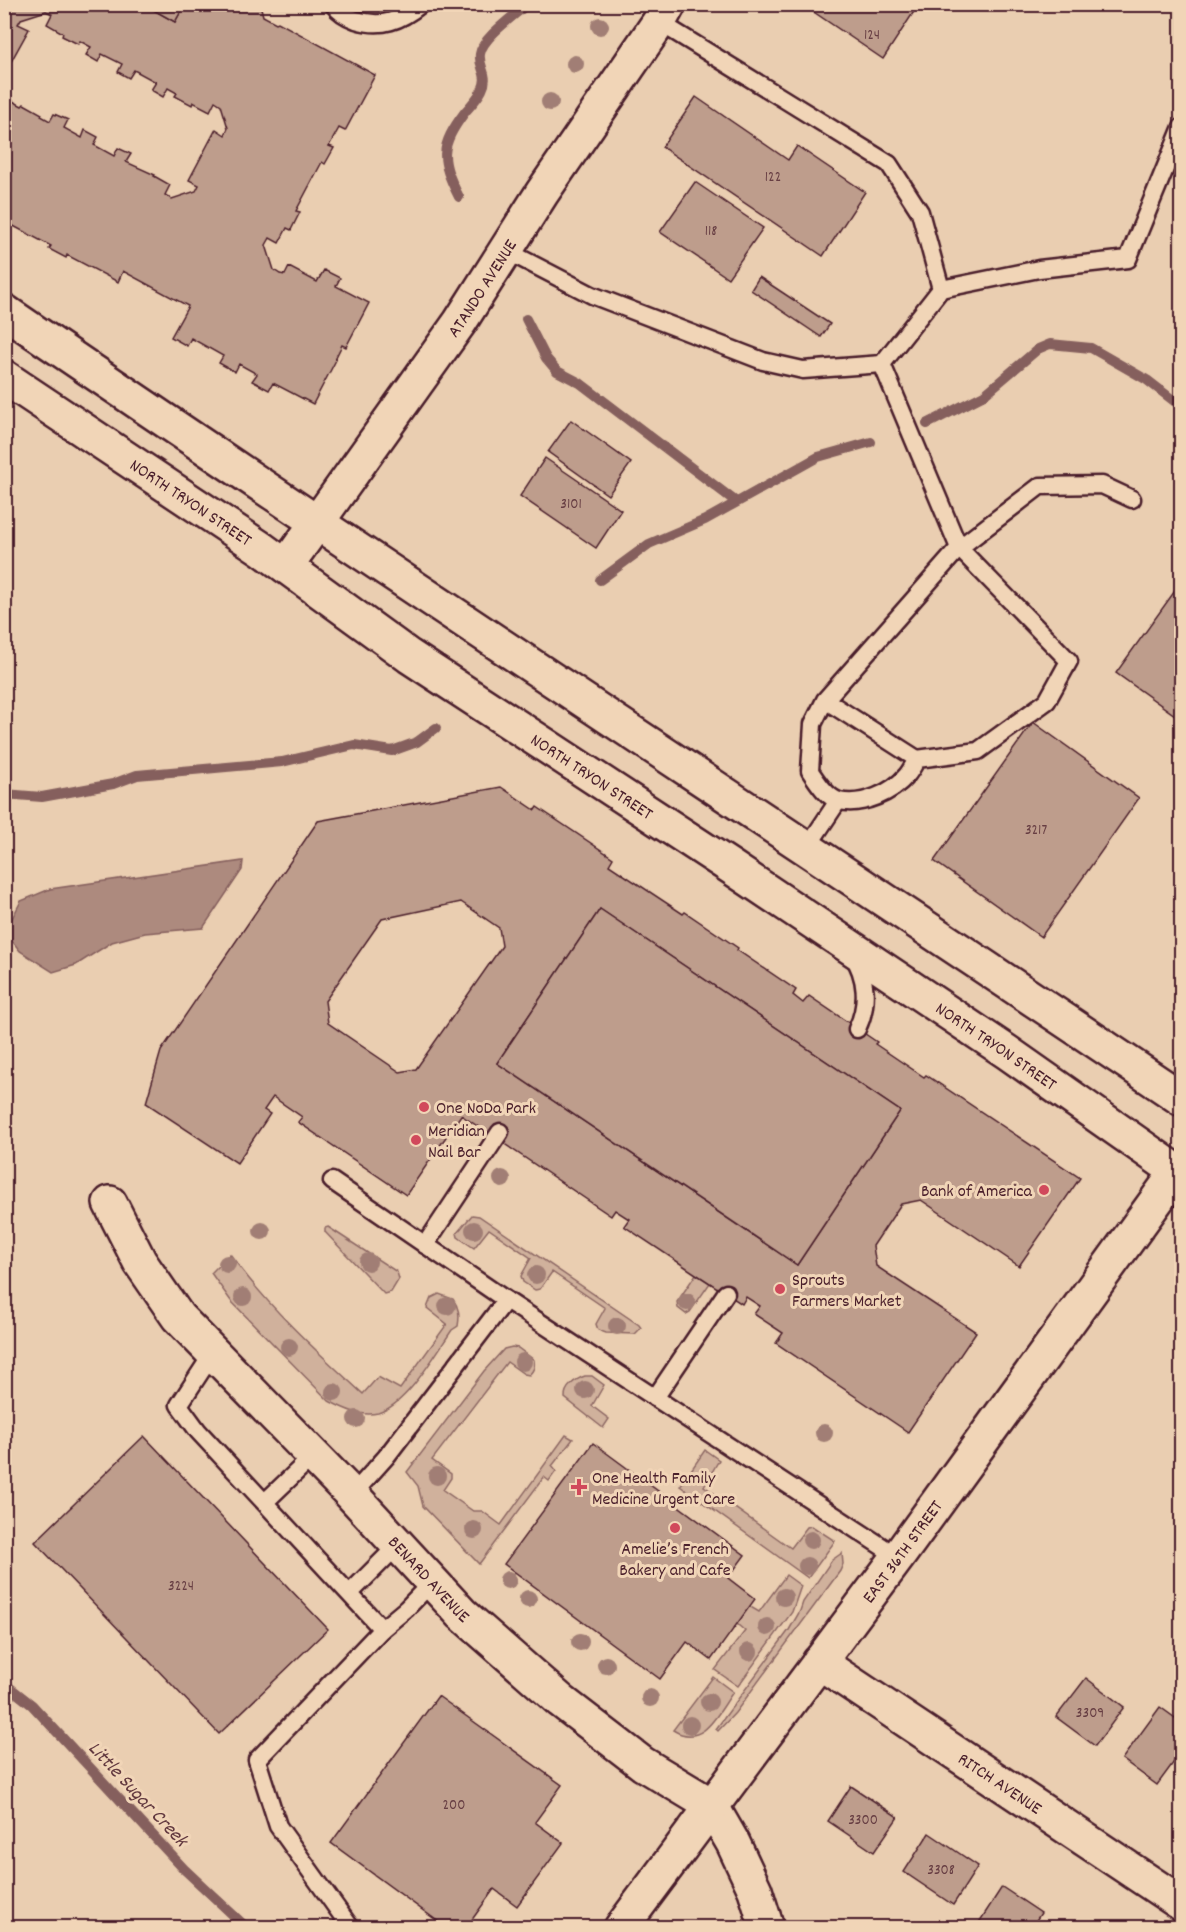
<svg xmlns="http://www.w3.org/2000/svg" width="1186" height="1932" font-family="Dekko,sans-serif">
<rect width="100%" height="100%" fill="#eaceb1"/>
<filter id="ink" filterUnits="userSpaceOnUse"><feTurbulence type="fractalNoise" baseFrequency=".0167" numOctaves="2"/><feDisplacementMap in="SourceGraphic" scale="12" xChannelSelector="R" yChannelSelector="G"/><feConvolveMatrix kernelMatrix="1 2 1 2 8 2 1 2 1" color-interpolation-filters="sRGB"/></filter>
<g filter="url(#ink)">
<g fill="#d0b19c" stroke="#8d6864" stroke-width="1.5">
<path d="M472,1215l7,1 160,109 2,3 -6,6 -29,-1 -8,-3 -2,-6 9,-16 -53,-36 -12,17 -5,1 -12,-8 -2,-6 10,-18 -42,-29 -15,19 -16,-11 -1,-4z"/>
<path d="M328,1227l69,45 2,7 -8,13 -7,2 -59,-62v-4z"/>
<path d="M230,1254c38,53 85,96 133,140l15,-17 22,12 47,-65 -20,-16 4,-10 8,-4 14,5c6,9 7,16 5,27l-6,4c-16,23 -45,75 -74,83 -17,4 -34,-4 -49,-12l-98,-100 -20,-28z"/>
<path d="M696,1274l14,9 -20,29 -4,2 -8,-6 -1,-6z"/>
<path d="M512,1347l6,1 16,12c1,7 0,10 -5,15l-5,-1 -17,-12 -75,98 19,14v4l-8,12 30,21h9l19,14 65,-90 7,4 -21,27 4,5 -7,10 -5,-4 -65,87 -56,-58 -5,-20 -11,-14 77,-101 20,-22z"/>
<path d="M585,1376h7l12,9 -12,21 17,13 -6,9 -38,-30c-1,-11 11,-19 20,-22z"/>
<path d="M705,1450l14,10 -15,26 87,62 16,-21 5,-1 23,15 -27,37 -128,-92z"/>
<path d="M842,1553l1,11 -3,7 -105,142 -17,18 -2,-2 73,-99 11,-19 3,-9 29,-42z"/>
<path d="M786,1575l15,11 -9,26 -54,74 -23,-16 30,-39 -8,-7 12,-18 10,6z"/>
<path d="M713,1677l20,15c-15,21 -30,57 -60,38z"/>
</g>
<path fill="#ad8a7e" stroke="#855f5d" stroke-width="1.5" d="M243,861l-1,9 -39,58 -58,5 -33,9 -36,23 -23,7 -33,-21 -15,-19 16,-31 29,-12z"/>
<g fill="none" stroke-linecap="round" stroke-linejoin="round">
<g stroke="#855f5d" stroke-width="10">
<path d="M459,197c-19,-38 -20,-50 6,-85 6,-7 13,-14 17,-22 8,-16 -4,-22 -2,-36 2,-16 34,-38 47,-50"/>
<path d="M526,319l20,39 11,13 23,12 155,118"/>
<path d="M927,424l57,-29 54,-46 12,-5 41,4 56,32 35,27"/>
<path d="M600,580l49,-36 56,-24 113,-63 53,-15"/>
<path d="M4,794l38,3 71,-13 24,-9 145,-13 72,-17 38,6 25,-9 19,-14"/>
<path d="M4,1683l28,22 152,164 63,59"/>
</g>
</g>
<g fill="#be9d8c" stroke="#4a1f2b" stroke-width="1.5" fill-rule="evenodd">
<path d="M4,4h139l32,18 10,-18h75l3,12 13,7 2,-1 97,53 -30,56 -6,-3 -10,18 5,2 -9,16 -3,-2 -26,49 4,1 -9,18 -4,-2 -8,15 -9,-5 -4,7 8,25 6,4 5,1 4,-8 28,15 7,-12 16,8 -4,8 33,17 -23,44 -4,-2 -7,14 1,1 -23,44 -40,-21 -4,7 -17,-9 5,-7 -18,-10 -4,8 -16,-9 4,-7 -32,-18 -4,8 -16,-9 17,-31 -65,-35 -5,11 -51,-27 -1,3 -17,-9 2,-3 -47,-25v-119l3,-4 15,8 2,-2 18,10 -1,2 9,5 4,-7 14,6 -4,8 18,10 3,-8 13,7 -4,8 20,11 4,-8 13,6 -5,8 29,13 -1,1 16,9 -5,10 7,4 24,-8 3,-6 -10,-5 27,-51 9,6 3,-7 -7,-23 -6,-4 -5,10 -17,-9 -1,3 -17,-9 2,-3 -9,-5 -5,9 -12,-7 5,-8 -22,-12 -5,8 -11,-6 4,-8 -20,-10 -4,8 -12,-7 5,-8 -11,-6 -2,3 -16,-8 1,-3 -16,-9 5,-10 -6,-3 -25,8 -3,5 11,5 -25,45z"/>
<path d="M143,4h42l-10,18z"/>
<path d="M802,4h117l-36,55z"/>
<path d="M696,97l92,63 9,-14 68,46 -42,64 -161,-109z"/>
<path d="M695,182l68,46 -35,50 -68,-46z"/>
<path d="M759,277l71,47 -9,13 -70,-47z"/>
<path d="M571,420l60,43 -23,32 -60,-43z"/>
<path d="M545,458l76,52 -25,38 -76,-52z"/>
<path d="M1182,581v139l-66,-47z"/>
<path d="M1033,722l106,76 -98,139 -107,-76z"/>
<path d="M501,787l34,23 2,-3 76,51 -4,7 74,49 2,-2 53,36 -1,2 59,40 -3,5 10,8 6,-7 68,46 -2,2 49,33 2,-2 154,103 -61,88 -98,-66 -20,4 -28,42 3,20 100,66 -68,100 -132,-89 7,-10 -29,-19 6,-8 -14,-9 -4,7 -46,-30 -72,-48 5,-7 -14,-9 -4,6 -108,-73 4,-7 -14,-9 -4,7 -28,-19 -55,80 -108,-73 4,-5 -29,-20 -9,13 6,4 -33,49 -91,-60 15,-52 157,-230zM461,902l38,26 3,18 -86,123 -16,3 -72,-49 -3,-22 57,-82zM600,909l300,202 -103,154 -300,-202z"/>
<path d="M600,909l300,202 -103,154 -300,-202z"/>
<path d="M144,1436l184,193 -109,105 -184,-192z"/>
<path d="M593,1443l152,112 -17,23 27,21 -44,61 -24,-18 -27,37 -156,-115z"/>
<path d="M1086,1678l38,29 -29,39 -39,-29z"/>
<path d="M438,1696l124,89 -27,37 28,21 -46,63 -23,-17 -28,39h-19l-116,-85z"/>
<path d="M1160,1707l22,16v28l-25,34 -35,-26z"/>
<path d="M851,1786l47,31 -24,35 -46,-31z"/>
<path d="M929,1833l49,33 -25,39 -49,-33z"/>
<path d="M1002,1887l39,26 -10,15h-47l-6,-4z"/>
</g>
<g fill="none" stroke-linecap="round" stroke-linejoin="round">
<g stroke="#4a1f2b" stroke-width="21">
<g id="lane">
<path d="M333,4c6,8 14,13 23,16 26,8 44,1 65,-16"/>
<path d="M659,22l230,142 31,48 21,77"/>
<path d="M505,250l87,45 171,66 40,9 79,-6 77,184 -134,152 -12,24 -3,47c7,10 16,26 29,30 24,5 53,-8 68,-26 4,-5 7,-11 10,-16l-92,-59"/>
<path d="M882,364l59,-75 98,-20 89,-10 54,-132"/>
<path d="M917,759l61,-8 69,-50 22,-40 -110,-113 81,-62 62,-1 30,14"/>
<path d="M806,849l32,-48"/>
<path d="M852,954c15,23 17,50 5,75"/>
<path d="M332,1181l174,119 392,257"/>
<path d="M425,1245l75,-113"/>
<path d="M213,1353l-34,52 19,26 184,198 -125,131 21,66 73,102"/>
<path d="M655,1398l71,-105"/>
<path d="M352,1495l34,-38 120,-157"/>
<path d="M265,1502l48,-46"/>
<path d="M350,1593l48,-48"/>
<path d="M382,1629l24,-20 26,-27"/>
</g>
</g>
<g stroke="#4a1f2b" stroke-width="38">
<g id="street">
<path id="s1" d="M110,1203l30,59 38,55 174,178 110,119 99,87 82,63 68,41 22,38 22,47 12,38"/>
<path id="s2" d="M819,1662l363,242"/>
</g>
</g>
<g stroke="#4a1f2b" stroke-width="38">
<g id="secondary">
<path id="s3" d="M286,566l174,-244 82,-129 117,-171 10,-18"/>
<path id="s4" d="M621,1928l277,-371 279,-385"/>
</g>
</g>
<g stroke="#4a1f2b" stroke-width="38">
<g id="primary">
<path d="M4,311c390,267 786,524 1178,788"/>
<path id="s5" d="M4,377l258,172 147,107 322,211 276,185 175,123"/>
</g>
</g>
<use href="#lane" stroke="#f1d5b7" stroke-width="16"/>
<use href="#street" stroke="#f1d5b7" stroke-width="33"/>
<use href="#secondary" stroke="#f1d5b7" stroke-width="33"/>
<use href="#primary" stroke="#f1d5b7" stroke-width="33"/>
</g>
<g fill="#a17e74">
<circle cx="600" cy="26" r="9"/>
<circle cx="575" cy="64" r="9"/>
<circle cx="550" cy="102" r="9"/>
<circle cx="502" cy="1179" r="9"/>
<circle cx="474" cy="1230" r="9"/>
<circle cx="262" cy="1231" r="9"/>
<circle cx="368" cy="1262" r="9"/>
<circle cx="227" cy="1264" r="9"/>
<circle cx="536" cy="1275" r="9"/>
<circle cx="243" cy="1297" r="9"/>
<circle cx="687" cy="1302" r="9"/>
<circle cx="447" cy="1306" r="9"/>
<circle cx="617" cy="1326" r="9"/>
<circle cx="289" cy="1347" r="9"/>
<circle cx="523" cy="1362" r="9"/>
<circle cx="585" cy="1390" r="9"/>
<circle cx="334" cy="1392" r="9"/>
<circle cx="356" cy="1419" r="9"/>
<circle cx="824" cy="1433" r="9"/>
<circle cx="437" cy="1476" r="9"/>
<circle cx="474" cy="1530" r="9"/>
<circle cx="811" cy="1540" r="9"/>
<circle cx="807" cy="1566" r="9"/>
<circle cx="508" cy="1580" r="9"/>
<circle cx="784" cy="1597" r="9"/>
<circle cx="528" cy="1599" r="9"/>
<circle cx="767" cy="1627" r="9"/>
<circle cx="580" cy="1642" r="9"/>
<circle cx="749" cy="1652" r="9"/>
<circle cx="606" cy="1665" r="9"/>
<circle cx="650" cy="1698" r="9"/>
<circle cx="709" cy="1702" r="9"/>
<circle cx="690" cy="1725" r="9"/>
</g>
</g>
<g fill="#d1495b" stroke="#f1d5b7" stroke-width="2">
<circle cx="424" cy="1107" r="6"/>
<circle cx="416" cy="1140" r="6"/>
<circle cx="1044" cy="1190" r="6"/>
<circle cx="780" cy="1289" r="6"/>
<path d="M576 1478h6v6h6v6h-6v6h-6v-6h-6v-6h6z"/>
<circle cx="675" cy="1528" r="6"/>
</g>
<g text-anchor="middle" stroke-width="6" stroke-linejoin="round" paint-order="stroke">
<g font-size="15" fill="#673e43">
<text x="872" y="39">124</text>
<text x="773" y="181">122</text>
<text x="711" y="235">118</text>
<text x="571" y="508">3101</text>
<text x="1036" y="834">3217</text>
<text x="181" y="1590">3224</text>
<text x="1090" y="1717">3309</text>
<text x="454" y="1809">200</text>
<text x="863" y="1824">3300</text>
<text x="941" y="1874">3308</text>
</g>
<g font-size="18" fill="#4a1f2b" stroke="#f1d5b7">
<text dy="6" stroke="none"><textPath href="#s3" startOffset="340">ATANDO AVENUE</textPath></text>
<text dy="6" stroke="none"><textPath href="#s5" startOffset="225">NORTH TRYON STREET</textPath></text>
<text dy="6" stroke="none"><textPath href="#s5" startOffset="711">NORTH TRYON STREET</textPath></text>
<text dy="6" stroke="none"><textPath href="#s5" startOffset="1197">NORTH TRYON STREET</textPath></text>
<text dy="6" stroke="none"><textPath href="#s4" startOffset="470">EAST 36TH STREET</textPath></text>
<text dy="6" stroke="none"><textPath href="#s1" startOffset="496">BENARD AVENUE</textPath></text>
<text dy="6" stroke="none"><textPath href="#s2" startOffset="218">RITCH AVENUE</textPath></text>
</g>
<g font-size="18" fill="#4a1f2b" stroke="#f1d5b7" text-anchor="start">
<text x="436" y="1113">One NoDa Park</text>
<text x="428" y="1136">Meridian<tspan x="428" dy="21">Nail Bar</tspan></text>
<text x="1032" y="1196" text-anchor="end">Bank of America</text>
<text x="792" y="1285">Sprouts<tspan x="792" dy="21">Farmers Market</tspan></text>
<text x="592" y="1483">One Health Family<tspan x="592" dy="21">Medicine Urgent Care</tspan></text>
<text x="675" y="1554" text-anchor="middle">Amelie’s French<tspan x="675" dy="21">Bakery and Cafe</tspan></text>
</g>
<g font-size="20" font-style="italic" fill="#633a40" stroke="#f1d5b7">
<text transform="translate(139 1793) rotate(47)" y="7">Little Sugar Creek</text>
</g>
</g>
<rect width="1186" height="1932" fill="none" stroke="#f1d5b7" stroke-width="24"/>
<rect x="12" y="12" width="1162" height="1908" fill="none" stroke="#4a1f2b" stroke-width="2" filter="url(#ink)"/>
</svg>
